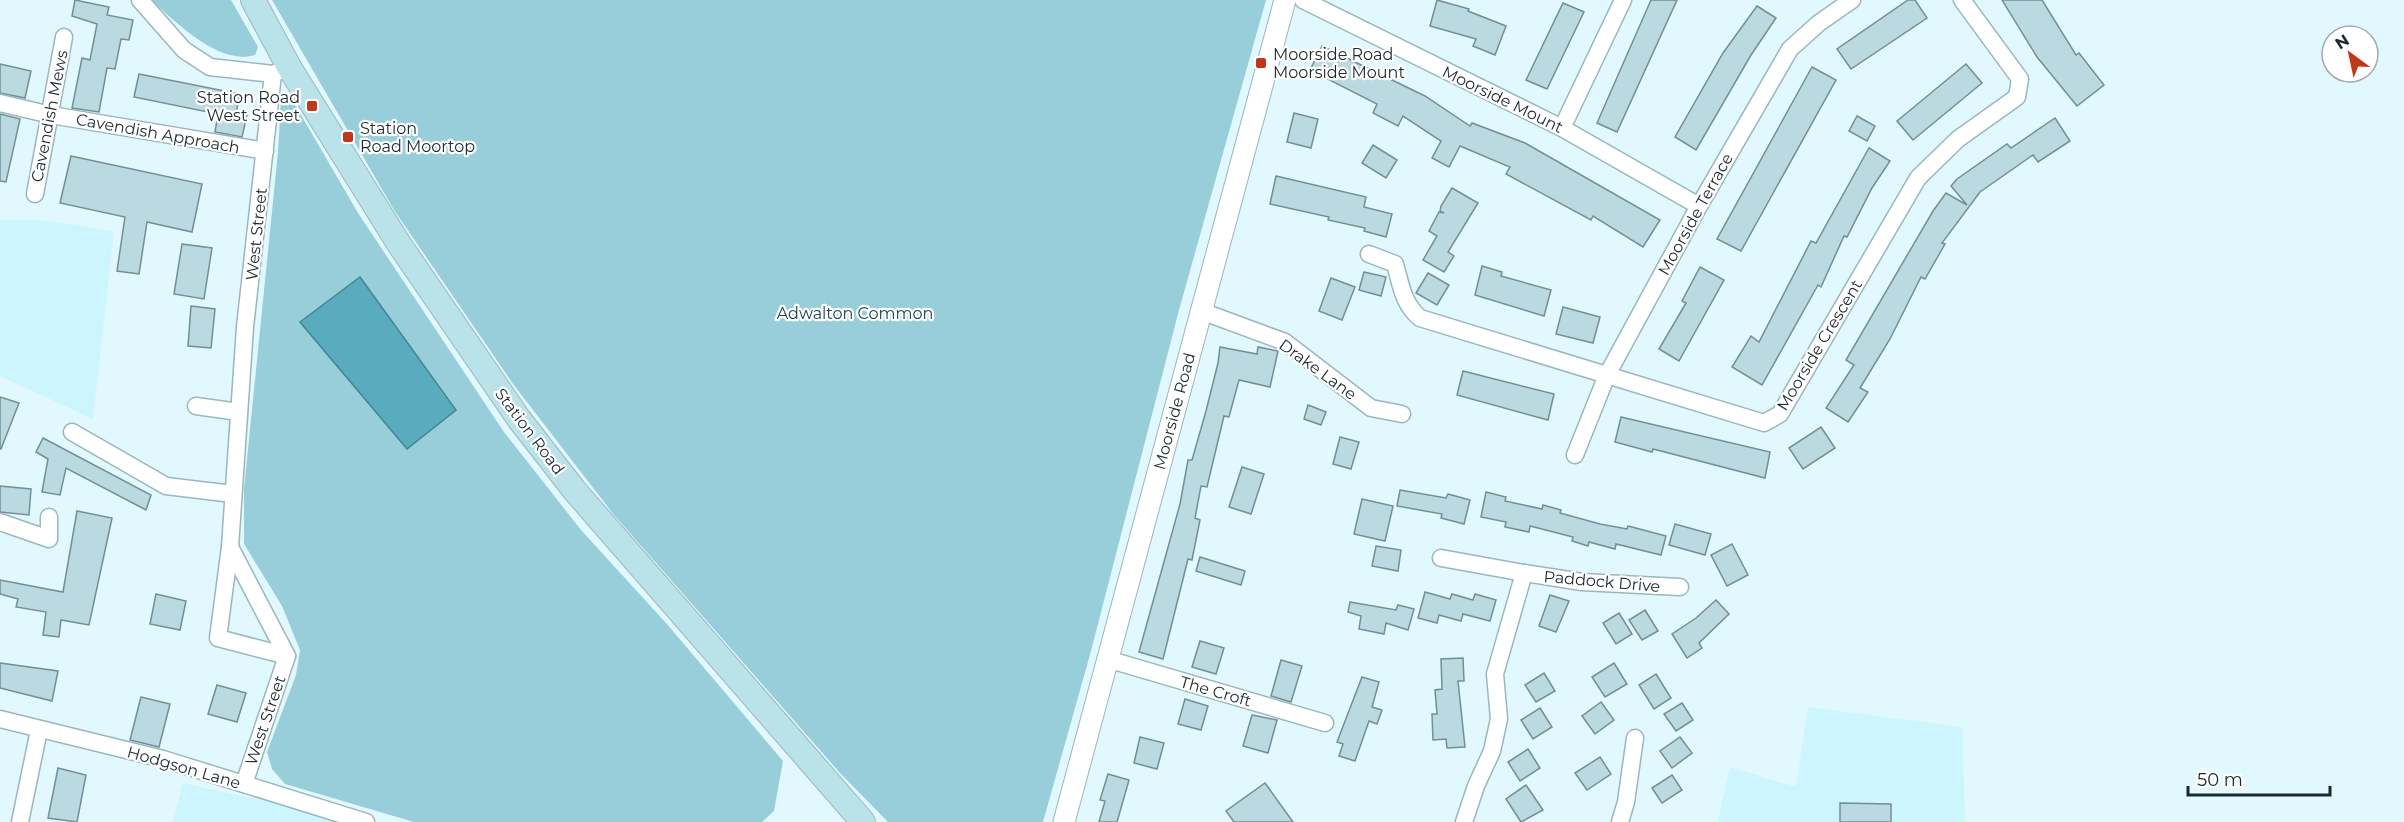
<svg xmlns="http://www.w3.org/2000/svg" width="2404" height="822" font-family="Montserrat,sans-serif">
<rect width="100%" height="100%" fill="#e0f8fe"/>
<g fill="#ccf5fe">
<path d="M0,220h40l74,11 -21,188 -93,-43z"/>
<path d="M1808,707l154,20 3,95h-247l12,-55 66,20z"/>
<path d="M183,783l82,18 70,21h-162z"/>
</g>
<g fill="#98ceda">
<path d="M151,0h80l27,47 -3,8c-36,11 -79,-33 -104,-55z"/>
<path d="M272,0h994l-87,310 -88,341 -48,171h-155l-48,-49 -226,-258 -101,-131 -119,-174z"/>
<path d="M290,96l68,117 146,219 77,98 85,93 117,138 -9,50 -12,11h-348l-129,-38 -13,-15 -5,-17 29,-77 4,-25 -18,-44 -38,-62v-55l34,-337 3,-53z"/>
</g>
<path fill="#58acbe" stroke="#468492" stroke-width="1.5" d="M360,277l96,133 -49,39 -107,-127z"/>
<g fill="#bbd9e0" stroke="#738f96" stroke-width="1.5">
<path d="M75,0l34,7 -2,8 26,5 -4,20 -8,-1 -6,30 -8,-1 -8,44 -27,-4 10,-50 8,2 7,-36 -25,-8z"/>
<path d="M1437,0l32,9 -1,2 38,15 -11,29 -22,-9 3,-7 -46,-13z"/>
<path d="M1651,0h26l-60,132 -20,-9z"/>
<path d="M1908,0h7l12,18 -76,51 -14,-20z"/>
<path d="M2002,0h40l34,55 3,-2 25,32 -27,21 -40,-49z"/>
<path d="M1563,3l21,9 -37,77 -21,-9z"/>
<path d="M1757,6l19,12 -25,37 -55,95 -21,-13 48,-84z"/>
<path d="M1322,46l103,50 45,30 2,-3 53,20 135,77 -17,27 -50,-31 -2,4 -85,-46 4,-7 -50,-21 -11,21 -17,-9 9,-17 -38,-25 -5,10 -25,-13 4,-9 -67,-34z"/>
<path d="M0,64l31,7 -6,27 -25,-5z"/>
<path d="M1966,64l16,19 -69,57 -16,-19z"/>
<path d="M1812,67l24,13 -95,171 -24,-12z"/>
<path d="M139,74l101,20 -4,19 11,2 -5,22 -27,-5 3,-18 -84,-17z"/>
<path d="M1294,113l24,6 -7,29 -24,-6z"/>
<path d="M0,114l20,5 -14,63 -6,-1z"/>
<path d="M1857,116l18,10 -8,15 -18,-10z"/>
<path d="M2055,118l15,23 -32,21 -5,-7 -53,37 -38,51 3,1 -20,35 -4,-2 -31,62 -30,49 8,4 -20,30 -22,-14 28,-43 -8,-5 87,-149 13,-18 21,12 -16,-19 6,-7 50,-35 4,4z"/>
<path d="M1373,145l24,15 -11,18 -24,-15z"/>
<path d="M1869,148l21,13 -18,27 -25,49 -3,-1 -23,51 -3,-2 -56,100 -30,-18 19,-31 8,6 52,-101 5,2z"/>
<path d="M71,156l131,28 -10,48 -45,-10 -8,52 -22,-3 8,-54 -65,-14z"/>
<path d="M1276,176l90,21 -2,10 28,7 -6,23 -22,-6 1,-3 -37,-8 1,-3 -59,-13z"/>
<path d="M1452,188l26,15 -30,49 6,4 -10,16 -21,-12 14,-24 -8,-5 10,-19 5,1 -4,-2 1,-5z"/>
<path d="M182,244l30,4 -8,51 -30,-5z"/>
<path d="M1482,266l20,6 -1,4 50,14 -7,26 -69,-21z"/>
<path d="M1700,267l24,13 -45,81 -20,-12 27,-46 -4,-2z"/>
<path d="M1364,272l22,5 -5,19 -22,-6z"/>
<path d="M1428,273l21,12 -12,20 -21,-12z"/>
<path d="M1331,278l24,9 -13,33 -23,-9z"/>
<path d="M191,306l24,3 -4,39 -23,-2z"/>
<path d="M1563,307l37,10 -7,26 -37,-9z"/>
<path d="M1220,347l37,7 1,-7 20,4 -8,36 -31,-7 -10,37 -5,-1 -17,71 -6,-1 -6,32 5,2 -8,40 -4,-1 -25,100 -24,-7 41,-148 8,-44h4l14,-49 12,-48z"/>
<path d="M1463,371l91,23 -6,26 -91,-25z"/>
<path d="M0,397l19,6 -18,46h-1z"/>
<path d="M1308,405l18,7 -5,13 -17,-6z"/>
<path d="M1621,417l149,35 -5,26 -112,-29 -1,3 -37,-10z"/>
<path d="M1821,427l14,21 -32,21 -14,-21z"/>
<path d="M1340,437l19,5 -8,27 -18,-5z"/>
<path d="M43,438l108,57 -5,15 -80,-42 -6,27 -18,-3 6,-33 -12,-7z"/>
<path d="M1242,467l22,7 -13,40 -22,-7z"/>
<path d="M0,486l31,3 -2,26 -29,-3z"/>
<path d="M1400,490l46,8 2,-4 22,6 -6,24 -23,-6 1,-4 -45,-8z"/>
<path d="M1486,492l20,5 -1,4 37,8 1,-4 18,5 -1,3 40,11 27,5 1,-3 38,10 -5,19 -45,-11 -1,5 -26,-7 -1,4 -16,-5 1,-4 -43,-11 -1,6 -24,-5 1,-5 -25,-5z"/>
<path d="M1362,499l31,7 -8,35 -31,-7z"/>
<path d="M77,511l35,7 -23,107 -28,-5 -2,17 -16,-2 3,-23 -30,-5 2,-8 -18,-5v-14l63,12z"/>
<path d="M1675,524l36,10 -6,21 -36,-10z"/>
<path d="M1732,544l16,31 -21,11 -16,-31z"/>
<path d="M1376,546l25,4 -3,21 -26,-5z"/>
<path d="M1200,557l45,14 -4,14 -45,-14z"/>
<path d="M1425,592l25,7 2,-5 21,6 2,-6 21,6 -6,21 -27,-7 -2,7 -22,-6 -2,8 -19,-5z"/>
<path d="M156,594l30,7 -6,29 -30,-6z"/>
<path d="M1550,595l19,6 -13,31 -17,-6z"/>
<path d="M1716,600l13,14 -30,29 3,5 -15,10 -15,-24 24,-16z"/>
<path d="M1350,602l46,8 2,-5 16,4 -6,21 -22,-7 -2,11 -25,-5 2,-13 -13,-4z"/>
<path d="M1645,610l13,21 -16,9 -13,-20z"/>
<path d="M1619,613l13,21 -16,10 -13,-21z"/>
<path d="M1200,641l24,7 -8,26 -24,-7z"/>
<path d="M1463,658l1,23h-6l7,66 -18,1 -1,-9 -13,1 -1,-26h5l-2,-24 7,-1 -1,-30z"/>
<path d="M1281,660l21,6 -11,36 -20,-6z"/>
<path d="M0,663l58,8 -6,30 -52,-13z"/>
<path d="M1614,663l13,21 -22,13 -13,-20z"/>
<path d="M1544,673l11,18 -19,11 -11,-17z"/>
<path d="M1656,674l15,24 -17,11 -15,-24z"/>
<path d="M1362,677l17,5 -7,25 10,3 -5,14 -8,-3 -14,40 -16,-5 4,-12 -6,-2z"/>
<path d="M217,685l29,8 -9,29 -29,-8z"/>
<path d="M141,697l29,7 -11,43 -29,-7z"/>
<path d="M1185,699l23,7 -7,24 -23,-6z"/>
<path d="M1601,702l13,18 -19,14 -13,-18z"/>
<path d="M1682,703l11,17 -17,11 -12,-17z"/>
<path d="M1540,708l12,19 -19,12 -12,-19z"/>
<path d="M1252,715l25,5 -9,33 -25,-7z"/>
<path d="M1140,737l24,6 -7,26 -23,-6z"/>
<path d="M1680,737l12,16 -20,15 -12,-17z"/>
<path d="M1528,749l12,19 -20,13 -12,-19z"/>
<path d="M1600,757l11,17 -24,16 -12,-17z"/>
<path d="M58,768l28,7 -9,47 -29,-4z"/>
<path d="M1108,774l21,6 -12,42h-18l6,-21 -5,-1z"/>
<path d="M1672,775l10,15 -20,13 -10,-15z"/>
<path d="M1265,783l28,39h-59l-8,-11z"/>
<path d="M1526,785l17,25 -22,12 -15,-23z"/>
<path d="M1840,803l51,1v18h-51z"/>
</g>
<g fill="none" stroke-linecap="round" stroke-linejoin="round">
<g stroke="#9ab7be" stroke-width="19">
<g id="minor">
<path d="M140,0l44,50 26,17 63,7"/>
<path d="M1303,0l259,128 137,78"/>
<path d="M0,103l51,12 214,36"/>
<path d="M1562,128l61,-128"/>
<path d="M35,194l29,-157"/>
<path d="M1369,254l26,10c6,21 8,40 25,54l344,105 16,-9 138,-236 40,-39 59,-42 3,-18 -58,-79"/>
<path d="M1201,311l84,31 86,66 31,6"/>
<path d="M196,406l43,6"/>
<path d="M72,432l94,54 67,8"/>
<path d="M1575,455l32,-80 92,-169 91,-157 29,-26 33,-23"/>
<path d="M0,522l49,17v-22"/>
<path d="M230,547l-12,91 69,18"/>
<path d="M1441,558l83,15"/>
<path d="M1107,659l218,64"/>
<path d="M0,719l163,40 203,63"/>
<path d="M244,784l43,-128 -57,-109 15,-220 28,-253 16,-7"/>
<path d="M20,822l19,-92"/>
<path d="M1464,822l12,-36 16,-35 7,-32 -4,-45 29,-101 58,9 98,5"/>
<path d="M1620,822l6,-20 9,-64"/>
</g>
</g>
<g stroke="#9ab7be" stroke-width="23">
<path id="tertiary" d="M1064,822l221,-822"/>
</g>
<g stroke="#9ab7be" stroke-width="26">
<path id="secondary" d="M253,0l36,67 110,177 120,175 56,72 288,331"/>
</g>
<use href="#minor" stroke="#fff" stroke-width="16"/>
<use href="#tertiary" stroke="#fff" stroke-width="21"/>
<use href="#secondary" stroke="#b9e2e9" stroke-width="24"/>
</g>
<g fill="#c1371a" stroke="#fff" stroke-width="2">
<rect x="1255" y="57" width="12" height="12" rx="3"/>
<rect x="306" y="100" width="12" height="12" rx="3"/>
<rect x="342" y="131" width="12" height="12" rx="3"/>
</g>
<g text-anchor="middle" stroke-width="4.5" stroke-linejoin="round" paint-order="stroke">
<g font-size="16" fill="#1c282b" stroke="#fff" text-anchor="start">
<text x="1273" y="60">Moorside Road<tspan x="1273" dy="18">Moorside Mount</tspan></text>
<text x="300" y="103" text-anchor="end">Station Road<tspan x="300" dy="18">West Street</tspan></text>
<text x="360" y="134">Station<tspan x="360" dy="18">Road Moortop</tspan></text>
</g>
<g font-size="16" fill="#1c282b" stroke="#fff">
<text transform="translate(1503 99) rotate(26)" y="6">Moorside Mount</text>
<text transform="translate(49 116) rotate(-79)" y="6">Cavendish Mews</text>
<text transform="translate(158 133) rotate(10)" y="6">Cavendish Approach</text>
<text transform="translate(1695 214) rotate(-61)" y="6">Moorside Terrace</text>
<text transform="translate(256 234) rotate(-84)" y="6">West Street</text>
<text transform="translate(1819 345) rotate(-59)" y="6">Moorside Crescent</text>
<text transform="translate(1318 369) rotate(36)" y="6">Drake Lane</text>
<text transform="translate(1174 411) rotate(-75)" y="6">Moorside Road</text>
<text transform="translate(530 431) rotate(53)" y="6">Station Road</text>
<text transform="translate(1602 581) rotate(5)" y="6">Paddock Drive</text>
<text transform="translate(1216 691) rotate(16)" y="6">The Croft</text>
<text transform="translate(265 720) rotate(-71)" y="6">West Street</text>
<text transform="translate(184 767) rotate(16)" y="6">Hodgson Lane</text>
</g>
<g font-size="16" fill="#1d444d" stroke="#fff">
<text x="855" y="319">Adwalton Common</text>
</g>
</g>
<g transform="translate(2350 54) rotate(327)"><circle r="28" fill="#ffffff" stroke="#a4a9aa" stroke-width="1.5"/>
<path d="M0-4.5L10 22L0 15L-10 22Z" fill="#c1371a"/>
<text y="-9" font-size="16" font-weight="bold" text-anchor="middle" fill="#1c282b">N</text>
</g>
<path d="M2188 786v9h142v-9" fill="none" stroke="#1c282b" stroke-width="3"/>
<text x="2197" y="786" font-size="18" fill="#1c282b" stroke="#ffffff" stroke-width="4.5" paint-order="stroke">50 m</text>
</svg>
